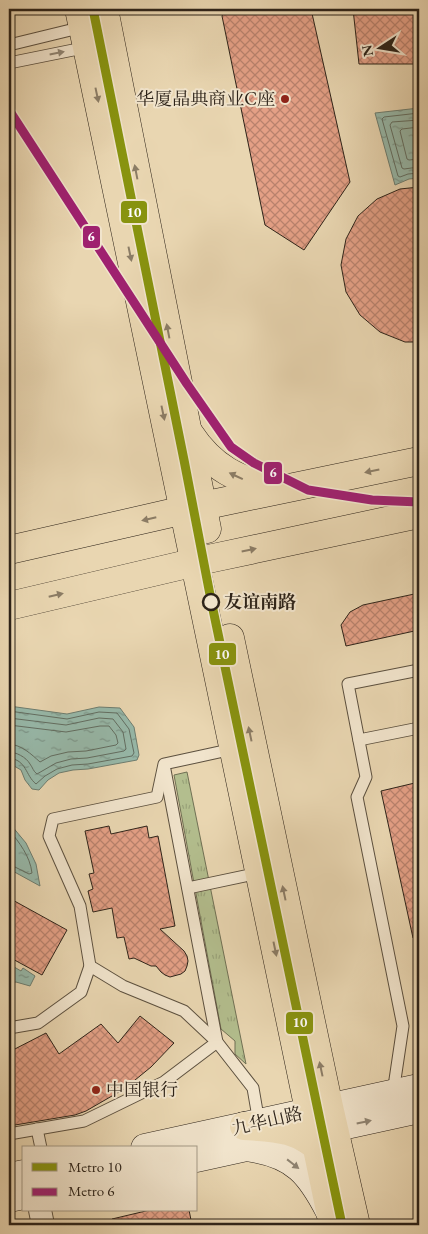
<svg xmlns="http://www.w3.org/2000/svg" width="428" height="1234" font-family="'EB Garamond','Noto Serif SC',serif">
<defs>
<pattern id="grass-tufts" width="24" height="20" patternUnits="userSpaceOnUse" patternTransform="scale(1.25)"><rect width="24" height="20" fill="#b3be8e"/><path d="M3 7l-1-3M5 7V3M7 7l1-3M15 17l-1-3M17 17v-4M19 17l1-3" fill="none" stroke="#9aa37a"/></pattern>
<pattern id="water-ripples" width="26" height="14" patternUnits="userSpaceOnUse" patternTransform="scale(1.25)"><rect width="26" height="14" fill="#97b9aa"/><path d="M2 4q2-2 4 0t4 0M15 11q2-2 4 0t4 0" fill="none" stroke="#7c968a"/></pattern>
<pattern id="building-cross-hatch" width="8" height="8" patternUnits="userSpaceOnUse" patternTransform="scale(1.25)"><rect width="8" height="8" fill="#e4a086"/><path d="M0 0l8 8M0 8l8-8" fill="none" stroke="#b9826d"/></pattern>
</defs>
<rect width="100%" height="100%" fill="#e9d6b1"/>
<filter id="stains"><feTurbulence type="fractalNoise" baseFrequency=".004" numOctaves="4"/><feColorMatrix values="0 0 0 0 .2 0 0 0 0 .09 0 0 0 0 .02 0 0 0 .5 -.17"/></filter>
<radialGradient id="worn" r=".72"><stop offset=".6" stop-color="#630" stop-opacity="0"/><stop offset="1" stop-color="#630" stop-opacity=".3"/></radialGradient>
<path fill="url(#grass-tufts)" stroke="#707054" d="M187,772l59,292 -11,-10v-13l-14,-12 -47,-254z"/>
<g fill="url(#water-ripples)" stroke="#6d7d70">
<path d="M419,108v70l-10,1 -14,6 -20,-72z"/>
<path d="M9,706l58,8 32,-7 21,1 14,19 5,28 -2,5 -49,9 -15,1 -14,3 -11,7 -9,10 -7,-1 -7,-9 -4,-10 -12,-7z"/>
<path d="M9,823l2,2 15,18 10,21 4,22 -31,-17z"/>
<path d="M9,964l12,7 2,-3 12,8 -5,10 -14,-4 -7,1z"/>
</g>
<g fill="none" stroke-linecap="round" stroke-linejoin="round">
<g stroke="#626e62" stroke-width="1">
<path d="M419,113l-35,4 -2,2 16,57 2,1 8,-3 11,-1"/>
<path d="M419,120l-27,2 -2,3 12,43 2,1 15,-2"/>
<path d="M419,127l-17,2 -2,2 7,28 2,1 10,-1"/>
<path d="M9,711l58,8 32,-7 18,1 12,16 5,24 -2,3 -44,8 -16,1 -15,4 -12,7 -9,8c-11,-9 -9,-24 -27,-26"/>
<path d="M9,718l57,7 33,-7 14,1 10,13 3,17 -2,2 -37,7 -16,1 -15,4 -19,11c-4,-3 -4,-6 -7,-10 -4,-7 -14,-12 -21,-12"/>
<path d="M9,725l57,7 34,-6h9l7,9 2,8 -2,2 -30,6 -18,1 -17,4 -11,6c-9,-8 -18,-17 -31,-18"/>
<path d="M9,830c10,12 21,26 23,43l-3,1 -16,-8 -4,-1"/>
</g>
</g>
<g fill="url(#building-cross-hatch)" stroke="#2d2319">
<path d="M225,9h86l39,173 -46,68 -39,-25 -43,-209z"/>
<path d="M353,9h66v55h-60z"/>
<path d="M419,187v155h-14l-25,-10 -20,-17 -14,-23 -5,-27 5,-26 12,-23 19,-17 23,-10z"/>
<path d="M419,593v37l-73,16 -5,-21 9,-13 13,-7z"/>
<path d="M419,782v155l-6,1 -32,-147z"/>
<path d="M109,826l2,8 36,-8 2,12 9,-2 17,90 -15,3 24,22 3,5 1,5 -1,5 -2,5 -4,3 -11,3 -5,-2 -4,-3 -5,-6h-5l-17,-8 -5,1 -5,-22 -7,1 -5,-30 -19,4 -5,-21 5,-2 -4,-15 5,-1 -9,-42z"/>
<path d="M9,898l58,32 -25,45 -33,-18z"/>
<path d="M140,1016l34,27 -23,24 -27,22 -38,22 -11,4 -66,11v-74l37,-19 13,21 42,-30 17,19z"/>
<path d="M150,1210h39l3,15h-80v-6z"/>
</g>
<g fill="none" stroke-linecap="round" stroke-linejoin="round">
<g stroke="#5c503f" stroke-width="13">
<g id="lane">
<path d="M9,45l74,-18"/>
<path d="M9,63l79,-16"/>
<path d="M359,740l60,-12"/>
<path d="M233,749l-69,15 -7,33 -104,22 -4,17 31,70 10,60 33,20 61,25 33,31 36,46 6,35"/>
<path d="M188,888l71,-15"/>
<path d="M9,1028l29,-5 43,-31 9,-26"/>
<path d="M393,1093l10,-67 -46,-229 9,-20 -18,-93 71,-14"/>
<path d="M37,1129l4,19"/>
<path d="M9,1134l75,-13 80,-39 53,-40 -52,-272"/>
</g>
</g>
<g stroke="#5c503f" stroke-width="24">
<path id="street" d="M40,1210l3,15"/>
</g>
<g stroke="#2d2319" stroke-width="29">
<g id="secondary">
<path d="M145,1148l274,-60"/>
<path d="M252,1148c43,7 58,25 77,62"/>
<path d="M196,1158l223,-49"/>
<path d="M9,1177l15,-3"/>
<path d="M9,1198l15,-3"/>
</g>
</g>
<g stroke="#2d2319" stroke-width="29">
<g id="primary">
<path d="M79,9l254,1216"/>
<path d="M104,9l103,520"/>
<path d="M189,433c23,35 49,48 89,56"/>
<path d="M9,550l193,-44 217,-45"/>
<path d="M9,606l204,-48 206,-44"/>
<path d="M230,638l99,469 27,118"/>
<path d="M244,1126c34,2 54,2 80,27"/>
</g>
</g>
<use href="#lane" stroke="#f1e4cc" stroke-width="11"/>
<use href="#street" stroke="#f1e4cc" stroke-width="22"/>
<use href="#secondary" stroke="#f1e4cc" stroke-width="28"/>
<use href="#primary" stroke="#e9d6b1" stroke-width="28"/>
<g stroke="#f1e4cc" stroke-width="12">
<path id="metro-1" d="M93,9l91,451 27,140 131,625"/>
</g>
<g stroke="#f1e4cc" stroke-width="12">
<path id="metro-2" d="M9,110l178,274 44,63 23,16 54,27 64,10 47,2"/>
</g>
<use href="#metro-1" stroke="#88930f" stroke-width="9"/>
<use href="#metro-2" stroke="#9f216f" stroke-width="9"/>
</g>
<defs><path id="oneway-solid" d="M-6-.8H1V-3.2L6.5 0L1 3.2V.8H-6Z" transform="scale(1.25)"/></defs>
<g fill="#8f8472">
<use href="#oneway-solid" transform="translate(57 53) rotate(-11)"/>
<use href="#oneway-solid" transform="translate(364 1122) rotate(-12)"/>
<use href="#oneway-solid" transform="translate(293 1164) rotate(38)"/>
</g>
<g fill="#8b7c65">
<use href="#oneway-solid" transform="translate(97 95) rotate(78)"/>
<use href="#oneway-solid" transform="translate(136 172) rotate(-101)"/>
<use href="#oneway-solid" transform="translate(130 254) rotate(78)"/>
<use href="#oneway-solid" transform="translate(168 331) rotate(-101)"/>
<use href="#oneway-solid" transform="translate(163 413) rotate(78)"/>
<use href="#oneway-solid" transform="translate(372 471) rotate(168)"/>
<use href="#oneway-solid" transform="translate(236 476) rotate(-155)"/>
<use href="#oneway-solid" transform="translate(149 519) rotate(167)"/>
<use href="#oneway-solid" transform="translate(249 550) rotate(-12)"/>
<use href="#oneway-solid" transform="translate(56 595) rotate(-13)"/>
<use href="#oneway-solid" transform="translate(250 734) rotate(-102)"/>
<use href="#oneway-solid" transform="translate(284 893) rotate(-102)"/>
<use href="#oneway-solid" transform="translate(275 949) rotate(78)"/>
<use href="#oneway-solid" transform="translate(321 1069) rotate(-102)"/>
</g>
<g fill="#8f2418" stroke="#f1e4cc" stroke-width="2">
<circle cx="285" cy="99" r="5"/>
<circle cx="96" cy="1090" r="5"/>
</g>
<circle fill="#f1e4cc" stroke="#2d2319" stroke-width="2.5" cx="211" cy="602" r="8"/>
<g text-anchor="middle" stroke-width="4" stroke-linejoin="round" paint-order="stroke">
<g font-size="18" fill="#2d2319" stroke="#f1e4cc" text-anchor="end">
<text x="275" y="105">华厦晶典商业C座</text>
<text x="106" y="1096" text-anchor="start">中国银行</text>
</g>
<g font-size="18" font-weight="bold" fill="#2d2319" stroke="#f1e4cc" text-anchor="start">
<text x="224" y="608">友谊南路</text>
</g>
<g font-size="18" fill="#2d2319" stroke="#f1e4cc">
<text transform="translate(267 1121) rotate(-13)" y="6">九华山路</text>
</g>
</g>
<g stroke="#f1e4cc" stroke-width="2">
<rect x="120" y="200" width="28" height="24" rx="5" fill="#88930f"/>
<rect x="82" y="225" width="19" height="24" rx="5" fill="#9f216f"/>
<rect x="263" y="461" width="20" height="24" rx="5" fill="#9f216f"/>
<rect x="208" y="642" width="29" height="24" rx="5" fill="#88930f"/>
<rect x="285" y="1011" width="29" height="24" rx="5" fill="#88930f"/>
</g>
<g font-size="14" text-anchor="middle" font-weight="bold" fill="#fff">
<text x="134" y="217">10</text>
<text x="91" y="241">6</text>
<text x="273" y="477">6</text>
<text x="222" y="659">10</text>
<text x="300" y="1027">10</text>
</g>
<rect width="428" height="1234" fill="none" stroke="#e9d6b1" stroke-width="30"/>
<rect x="10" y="10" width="408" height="1214" fill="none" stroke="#2d2319" stroke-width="2.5"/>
<rect x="15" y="15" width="398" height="1204" fill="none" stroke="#2d2319"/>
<rect x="22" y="1146" width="175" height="65" fill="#f1e4cc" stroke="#a39784"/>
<rect x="32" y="1163" width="25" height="8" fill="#88930f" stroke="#a39784"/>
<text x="68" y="1172" font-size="15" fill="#2d2319">Metro 10</text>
<rect x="32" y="1188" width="25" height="8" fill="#9f216f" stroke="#a39784"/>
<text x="68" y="1196" font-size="15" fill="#2d2319">Metro 6</text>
<g transform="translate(380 48) rotate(258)" stroke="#f1e4cc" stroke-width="4" paint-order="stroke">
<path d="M0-4L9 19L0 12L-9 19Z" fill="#2d2319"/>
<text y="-8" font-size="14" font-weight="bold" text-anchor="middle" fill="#2d2319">N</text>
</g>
<rect width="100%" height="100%" filter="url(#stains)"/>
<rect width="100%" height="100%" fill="url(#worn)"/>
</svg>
